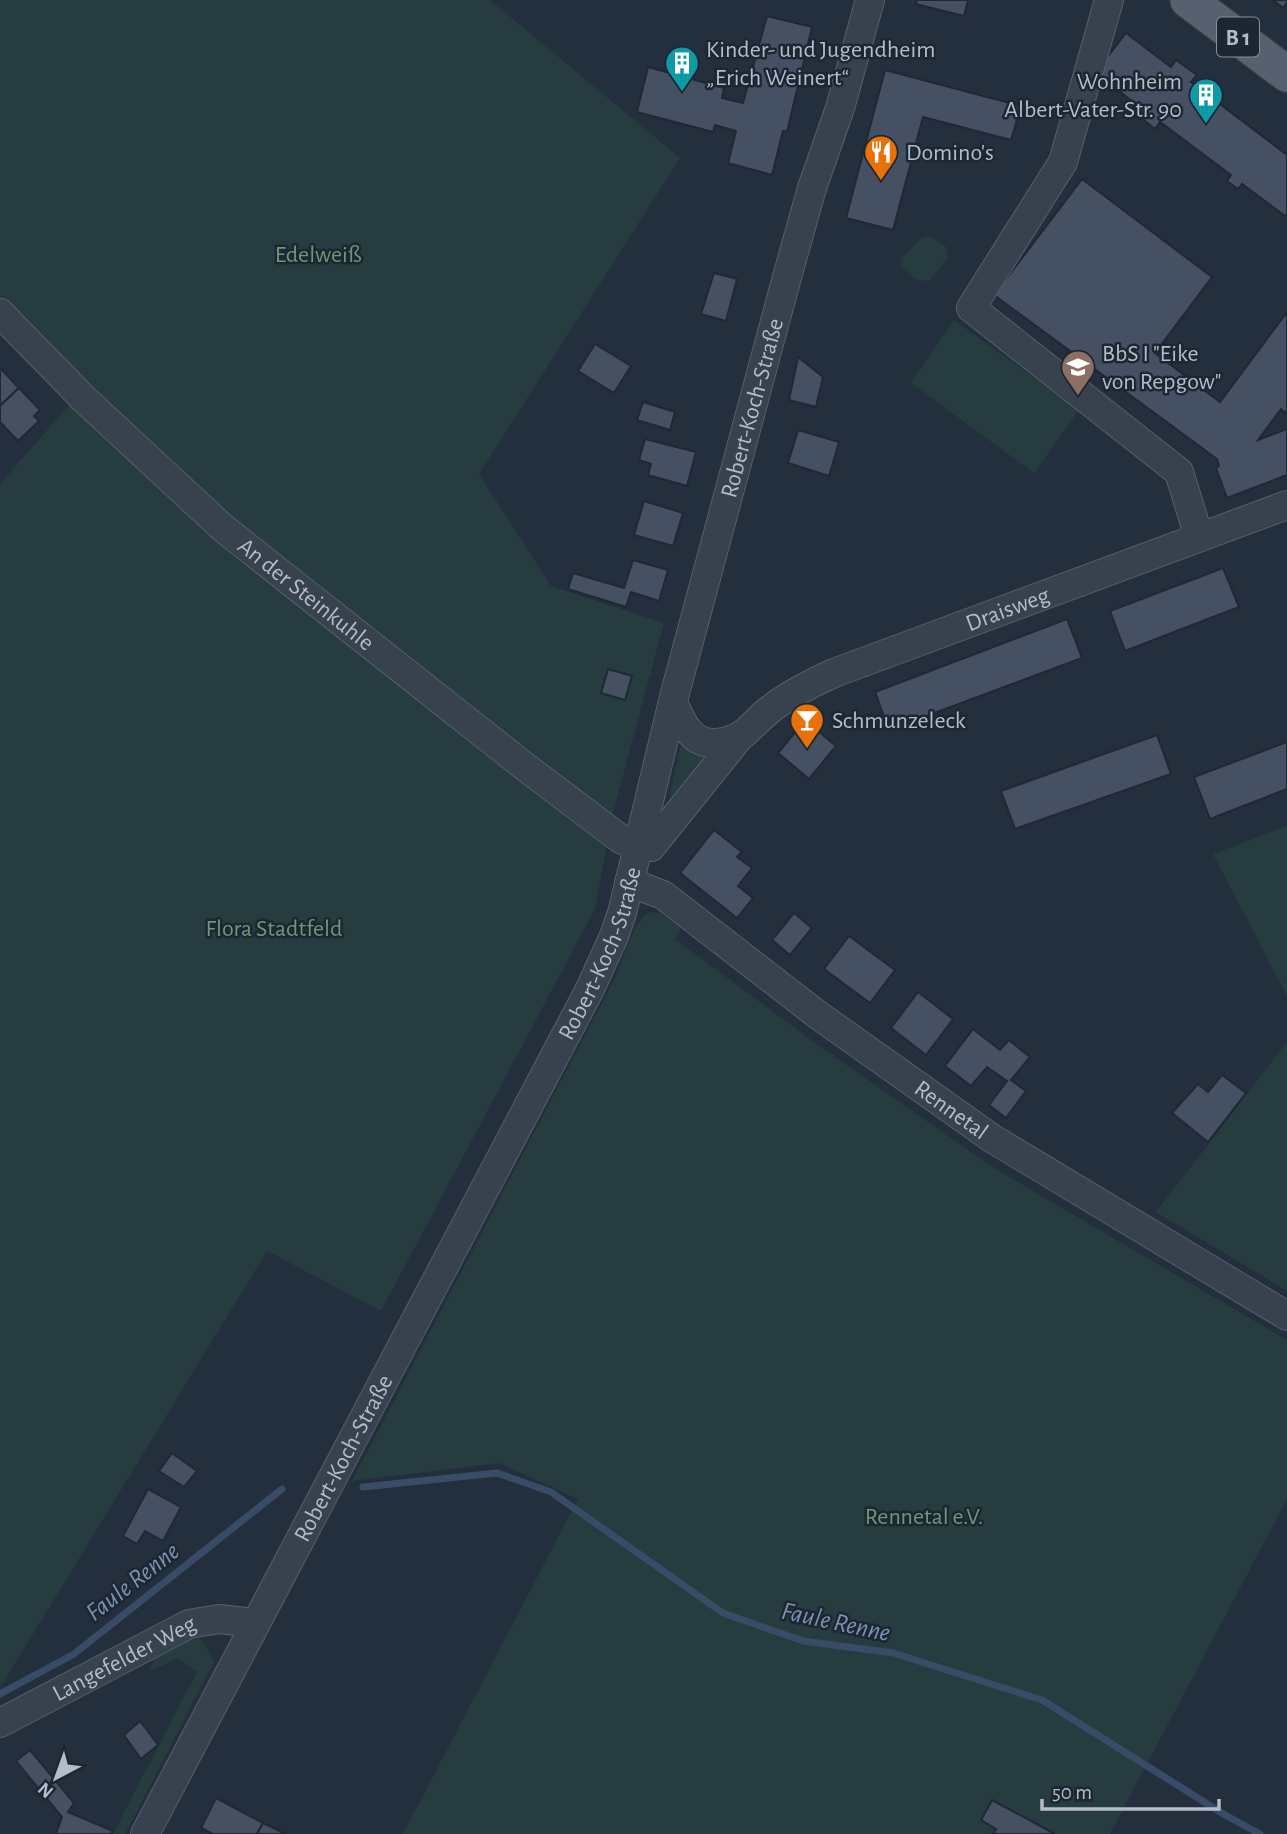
<svg xmlns="http://www.w3.org/2000/svg" width="1287" height="1834" font-family="'Alegreya Sans',sans-serif">
<rect width="100%" height="100%" fill="#242f3e"/>
<g fill="#263c3f">
<path d="M0,0h490l190,158 -201,316 72,112 113,37 -53,197 -365,-286 -134,-125 -112,-111z"/>
<path d="M931,236l15,11 2,10 -18,23 -11,1 -17,-13 -1,-9 19,-20z"/>
<path d="M954,320l125,90 -45,63 -123,-90z"/>
<path d="M75,398l533,441 -13,70 -214,402 -114,-60 -264,432 -3,2v-1201z"/>
<path d="M681,743l9,9 17,5 -38,42z"/>
<path d="M1287,826v170l-74,-142z"/>
<path d="M651,912l9,1 21,15 -6,11 143,106 176,123 293,172v159l-177,335h-707l175,-335 -79,-36 -147,18 264,-505c7,-16 19,-60 35,-64z"/>
<path d="M1287,1042v249l-131,-79z"/>
<path d="M199,1638l6,6 9,18 -89,172h-12l84,-162 -19,-14 -28,13 6,-18 26,-13z"/>
</g>
<g fill="none" stroke-linecap="round" stroke-linejoin="round">
<g stroke="#394c67" stroke-width="7">
<path d="M363,1487l134,-14 54,19 172,121 80,28 90,12 149,47 183,115 35,19"/>
<path d="M0,1694l74,-40 208,-165"/>
</g>
</g>
<g fill="#455162" stroke="#1f2835" stroke-width="2">
<path d="M917,0h51l-4,16 -48,-12z"/>
<path d="M1273,0h14v3l-4,5z"/>
<path d="M767,16l45,11 -25,105 -4,-1 -11,44 -44,-12 8,-32 -21,-6 -2,7 -76,-20 11,-45 76,21 -2,10 21,5z"/>
<path d="M1126,33l45,34 5,-7 21,15 -6,7 96,73v59l-2,2 -43,-32 -4,5 -11,-8 4,-6 -71,-53 -5,7 -20,-16 5,-6 -45,-34z"/>
<path d="M885,70l136,36 -10,34 -88,-23 -30,113 -47,-12z"/>
<path d="M1082,179l130,98 -57,76 65,49 67,-90v98l-2,3 -4,-4 -23,31 29,-11v46l-60,23 -11,-30 3,-2 -2,-7 -223,-164z"/>
<path d="M714,273l23,6 -11,42 -25,-7z"/>
<path d="M595,344l36,22 -17,27 -36,-22z"/>
<path d="M798,357l25,20 -7,30 -27,-7z"/>
<path d="M0,368l19,20 -19,18z"/>
<path d="M19,388l21,22 -6,6 5,5 -21,20 -18,-19v-16z"/>
<path d="M643,402l32,10 -5,18 -33,-10z"/>
<path d="M798,430l41,12 -10,34 -41,-13z"/>
<path d="M645,439l51,13 -9,34 -39,-11 3,-11 -12,-4z"/>
<path d="M644,501l39,12 -10,33 -39,-11z"/>
<path d="M633,560l35,10 -9,31 -28,-9 -5,15 -58,-18 5,-16 51,15z"/>
<path d="M1223,568l16,39 -114,44 -15,-40z"/>
<path d="M1067,619l15,39 -193,72 -14,-38z"/>
<path d="M608,669l24,7 -7,24 -24,-7z"/>
<path d="M805,720l31,26 -27,33 -31,-26z"/>
<path d="M1157,735l14,39 -156,55 -14,-38z"/>
<path d="M1287,742v47l-77,30 -16,-42z"/>
<path d="M714,830l28,22 -5,5 15,11 -14,18 15,12 -16,20 -57,-45z"/>
<path d="M794,913l18,15 -22,27 -18,-15z"/>
<path d="M849,936l46,34 -25,33 -46,-34z"/>
<path d="M918,992l35,27 -27,36 -35,-27z"/>
<path d="M973,1029l27,21 9,-10 21,17 -19,23 15,11 -20,27 -17,-13 18,-24 -20,-14 -16,19 -26,-20z"/>
<path d="M1222,1075l24,18 -38,49 -36,-29 26,-29 10,8z"/>
<path d="M172,1453l25,18 -13,16 -25,-16z"/>
<path d="M148,1489l33,18 -18,34 -18,-10 -8,13 -14,-8z"/>
<path d="M140,1721l18,24 -17,14 -17,-24z"/>
<path d="M30,1750l44,53 -6,9 45,19 -2,3h-55l6,-17 -46,-56z"/>
<path d="M216,1798l47,25 -6,11h-44l-12,-6z"/>
<path d="M992,1800l63,34h-62l3,-5 -15,-9z"/>
<path d="M263,1823l23,11h-29z"/>
</g>
<g fill="none" stroke-linecap="round" stroke-linejoin="round">
<g stroke="#565f6c" stroke-width="30">
<g id="minor">
<path d="M1109,0l-46,162 -92,146 208,164 20,65"/>
<path id="s1" d="M0,313l84,86 139,129 301,238 98,74 29,7 90,-112"/>
<path id="s2" d="M673,702c9,21 18,43 44,41 9,-1 19,-4 26,-9 10,-8 18,-18 29,-26 18,-14 40,-25 62,-35l453,-168"/>
<path id="s3" d="M629,882l34,13 155,120 175,124 294,177"/>
<path id="s4" d="M0,1723l189,-99 30,-5 36,4"/>
<path id="s5" d="M145,1834l445,-845 24,-53 8,-23 53,-220 112,-416 25,-89 28,-80 30,-108"/>
</g>
</g>
<g stroke="#414a57" stroke-width="37">
<path id="major" d="M1188,0l99,74"/>
</g>
<use href="#minor" stroke="#38414e" stroke-width="28"/>
<use href="#major" stroke="#56606e" stroke-width="35"/>
</g>
<defs>
<g id="building-pin" transform="scale(1.75)"><path d="M0 17L-7.5 6A9.5 9.5 0 1 1 7.5 6Z" fill="#0f9aa8" stroke="#1d2633"/><path d="M-4-6H4V6H1V3H-1V6H-4ZM-2.5-4.3h1.7v1.8h-1.7ZM.8-4.3h1.7v1.8H.8ZM-2.5-1h1.7V.8h-1.7ZM.8-1h1.7V.8H.8Z" fill="#fff"/></g>
<g id="restaurant-pin" transform="scale(1.75)"><path d="M0 17L-7.5 6A9.5 9.5 0 1 1 7.5 6Z" fill="#e8710a" stroke="#1d2633"/><path d="M-5-6h1v4h1v-4h1v4h1v-4h1v5L-1.5 .5V6h-2V.5L-5-1ZM5-6V6H3V1.5H1.5Q1.5-4 5-6Z" fill="#fff"/></g>
<g id="school-pin" transform="scale(1.75)"><path d="M0 17L-7.5 6A9.5 9.5 0 1 1 7.5 6Z" fill="#8d6e63" stroke="#1d2633"/><path d="M0-5L7-2L0 1L-7-2ZM-4 1L0 2.5L4 1V4Q0 6-4 4Z" fill="#fff"/></g>
<g id="bar-pin" transform="scale(1.75)"><path d="M0 17L-7.5 6A9.5 9.5 0 1 1 7.5 6Z" fill="#e8710a" stroke="#1d2633"/><path d="M-6-5H6L.8 .8V4.5H3.5V6h-7V4.5H-.8V.8Z" fill="#fff"/></g>
</defs>
<g fill-rule="evenodd">
<use href="#building-pin" x="682" y="63"/>
<use href="#building-pin" x="1206" y="95"/>
<use href="#restaurant-pin" x="881" y="152"/>
<use href="#school-pin" x="1078" y="367"/>
<use href="#bar-pin" x="807" y="720"/>
</g>
<g text-anchor="middle" stroke-width="5" stroke-linejoin="round" paint-order="stroke">
<rect fill="#1d2633" stroke="#878f9c" stroke-width="2" x="1217" y="17.5" width="42" height="39" rx="5"/>
<g font-size="23" font-weight="bold" fill="#b4bcc9">
<text x="1238" y="45">B 1</text>
</g>
<g font-size="24" fill="#b4bcc9" stroke="#1d2633" text-anchor="start">
<text x="706" y="57">Kinder- und Jugendheim<tspan x="706" dy="28">„Erich Weinert“</tspan></text>
<text x="1182" y="89" text-anchor="end">Wohnheim<tspan x="1182" dy="28">Albert-Vater-Str. 90</tspan></text>
<text x="906" y="160">Domino's</text>
<text x="1102" y="361">BbS I "Eike<tspan x="1102" dy="28">von Repgow"</tspan></text>
<text x="832" y="728">Schmunzeleck</text>
</g>
<g font-size="24" fill="#6b9a76" stroke="#1d2633">
<text x="318" y="262">Edelweiß</text>
<text x="274" y="936">Flora Stadtfeld</text>
<text x="924" y="1524">Rennetal e.V.</text>
</g>
<g font-size="24" fill="#b4bcc9" stroke="#1d2633">
<text dy="8" stroke="none"><textPath href="#s5" startOffset="1559">Robert-Koch-Straße</textPath></text>
<text dy="8" stroke="none"><textPath href="#s1" startOffset="416">An der Steinkuhle</textPath></text>
<text dy="8" stroke="none"><textPath href="#s2" startOffset="388">Draisweg</textPath></text>
<text dy="8" stroke="none"><textPath href="#s5" startOffset="992">Robert-Koch-Straße</textPath></text>
<text dy="8" stroke="none"><textPath href="#s3" startOffset="396">Rennetal</textPath></text>
<text dy="8" stroke="none"><textPath href="#s5" startOffset="425">Robert-Koch-Straße</textPath></text>
<text dy="8" stroke="none"><textPath href="#s4" startOffset="140">Langefelder Weg</textPath></text>
</g>
<g font-size="26" font-style="italic" fill="#7c92b1" stroke="#1d2633">
<text transform="translate(132 1581) rotate(-38)" y="9">Faule Renne</text>
<text transform="translate(836 1621) rotate(12)" y="9">Faule Renne</text>
</g>
</g>
<g transform="translate(56 1778) rotate(221)" stroke="#1d2633" stroke-width="5" paint-order="stroke">
<path d="M0-5L12 26L0 18L-12 26Z" fill="#b4bcc9"/>
<text y="-10" font-size="19" font-weight="bold" text-anchor="middle" fill="#b4bcc9">N</text>
</g>
<path d="M1042 1799v10h177v-10" fill="none" stroke="#b4bcc9" stroke-width="3.5"/>
<text x="1052" y="1799" font-size="21" fill="#b4bcc9" stroke="#1d2633" stroke-width="5" paint-order="stroke">50 m</text>
</svg>
